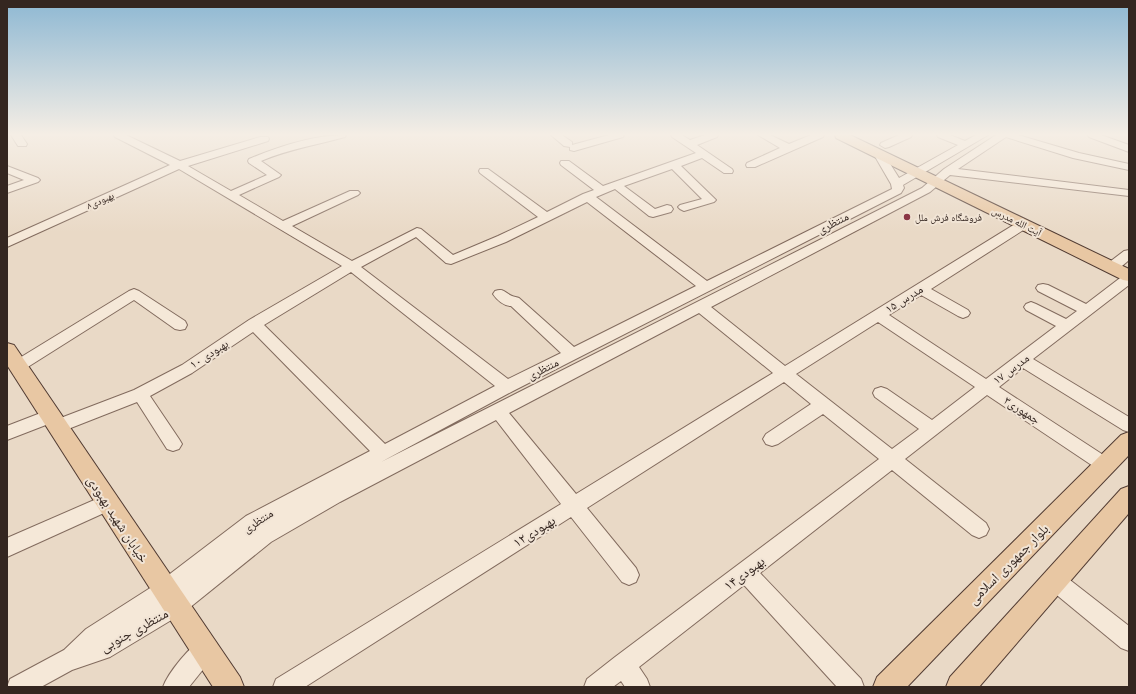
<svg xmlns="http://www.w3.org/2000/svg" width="1136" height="694" font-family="'PT Serif','Noto Naskh Arabic',serif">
<rect width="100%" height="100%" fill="#e9d9c6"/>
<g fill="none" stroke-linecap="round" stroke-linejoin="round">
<g stroke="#826b5e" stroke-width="2">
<g id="minor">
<path d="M11,135h10l6,9 -1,2h-8z"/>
<path d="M114,135h12l54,26 80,-24h8l1,2 -1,2 -80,25 43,25 36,-16 -18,-12 -1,-2 1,-2c31,-13 64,-24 97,-24l-1,2c-29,8 -56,12 -84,24l20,14 -2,2 -40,18 44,26 67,-30h8l2,2 -2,2 -66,31 60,35 65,-33 4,1 32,26 45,-19 40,-19 -58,-44 -1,-2 1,-2h8l59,43 36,-18 11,-4 -33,-25 -1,-2 1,-2h8l34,25 93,-33 -24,-16 -1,-2h11l8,5 15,-5h13l-1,2 -20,8 35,24 1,2 -1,2h-8l-22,-15 -21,8 33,32 2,2 -2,2 -30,9 -4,-2 -2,-2 2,-2 22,-6 -30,-30 -48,17 31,23 12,-4 4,1 2,3 -2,3 -18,5 -4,-1 -34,-27 -19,8 111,84 185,-92 -1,-5 -18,-31 1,-2h8l17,27 59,-33 -20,-8 -1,-2h13l15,6 11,-6h12l-85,50 1,3 -3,5 -388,198 -132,71 541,-274 22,-19 52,-34h22l61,18 50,11v6l-56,-12 -67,-21 -48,32 171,21v6l-179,-21 -20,17 -219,115 74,59 235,-145h8l2,3 -2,3 -97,62 37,21 2,3 -2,3 -5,2 -5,-2 -37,-21 -32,20 97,64 70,-53 -30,-16 -2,-3 2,-3 5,-2 5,2 30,15 11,-8 -39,-20 -2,-3 2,-3 5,-1 5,1 38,19 38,-29 5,-1v11l-96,74 96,58v15l-6,-2 -100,-62 -24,19 112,73 3,5 -3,5 -6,3 -6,-3 -112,-75 -82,64 81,64 3,6 -3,6 -7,3 -7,-3 -80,-65 -132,103 101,106 3,8h-27l-93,-102 -105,82 8,12 3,8h-25l-4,-6 -8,6h-29l3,-8 28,-22 264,-198 -56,-45 -45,30 -6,2 -6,-2 -3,-5 3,-5 45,-30 -27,-22 -197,126 49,60 3,7 -3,7 -7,3 -7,-3 -51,-65 -266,170h-32l3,-8 285,-175 -65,-84 -156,82 -69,40 -88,71 -73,44 -38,13 -31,17h-34l3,-8 54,-29 22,-21 72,-46 88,-67 124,-65 -117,-119 -61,41 -42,23 29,43 3,5 -3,5 -6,2 -6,-2 -30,-47 -79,31 -6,-2 -2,-5 1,-3 -44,17v-14l44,-17 6,2 2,5 -1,3 76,-29 48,-25 67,-45 93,-54 -163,-97 -172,78v-9l163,-73 -55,-28zM587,202l109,84 -122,61 -55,-49c-2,-1 -5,-1 -7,-2 -7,-3 -8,-8 -17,-5l-2,3c4,6 11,12 18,12l50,47 -53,26 -147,-112 55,-30 30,26 5,1 55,-22zM351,272l144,114 -110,58 -121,-119zM699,313l74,60 -197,121 -67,-81zM878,322l97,65 -43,33 -45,-31 -6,-2 -6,2 -2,4 2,4 44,32 -27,20 -96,-75z"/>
<path d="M551,135h11l10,7v3l37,-10h15l-1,2 -49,14 -4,-1v-3l-6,-1z"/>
<path d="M758,135h12l19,9 22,-9h13l-1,2 -68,30h-8l-1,-2 1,-2 33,-15z"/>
<path d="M899,135h13l-1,2 -22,10 -4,1 -5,-3 1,-2z"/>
<path d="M1088,135h13l28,10v7l-40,-15z"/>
<path d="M7,166l31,12 2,2 -2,2 -31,11v-7l17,-6 -17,-7z"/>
<path d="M1129,250v10c-7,6 -12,12 -22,10l-2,-3 2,-3 17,-13z"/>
<path d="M134,289l5,2 46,30 2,4 -2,4 -5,1 -5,-1 -41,-29 -111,70 -5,2 -5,-2 -3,-4 3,-4 116,-71z"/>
<path d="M108,494l7,2 2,6 -2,6 -108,49v-19z"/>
<path d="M1054,570l7,3 68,53v25l-8,-3 -74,-61 -3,-7 3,-7z"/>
<path d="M205,638l8,3 3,8 -3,8 -24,30h-26c5,-14 28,-43 42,-49z"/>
</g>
</g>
<g stroke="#513b32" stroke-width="2">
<g id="major">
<path d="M835,135h15l279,134v12l-6,-1 -287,-142z"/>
<path d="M7,343l7,2 226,332 4,10h-31l-206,-322z"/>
<path d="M1129,432v23l-222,232h-34l4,-10 244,-242z"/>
<path d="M1129,486v27l-150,174h-33l4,-10 171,-188z"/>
</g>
</g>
<use href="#minor" fill="#f5e8d8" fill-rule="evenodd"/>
<use href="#major" fill="#e8c7a3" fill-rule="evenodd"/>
</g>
<linearGradient id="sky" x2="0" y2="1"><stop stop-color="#8eb8d3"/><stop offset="0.58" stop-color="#f5eee5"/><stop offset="1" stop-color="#f5eee5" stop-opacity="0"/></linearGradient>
<rect width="1136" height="232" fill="url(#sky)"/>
<circle fill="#8a3544" stroke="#f1e4d5" stroke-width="1.5" cx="907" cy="217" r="4"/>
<g text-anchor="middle" stroke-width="4" stroke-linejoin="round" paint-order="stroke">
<g font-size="10" fill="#342620" stroke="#f1e4d5">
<text transform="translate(100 200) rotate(-24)" y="4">بهبودی۸</text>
<text transform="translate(1017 221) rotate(26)" y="4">آیت الله مدرس</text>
</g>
<g font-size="10" fill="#342620" stroke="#f1e4d5" text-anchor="start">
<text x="915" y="221">فروشگاه فرش ملل</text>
</g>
<g font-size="12" fill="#342620" stroke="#f1e4d5">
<text transform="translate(833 223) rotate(-27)" y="4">منتظری</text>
<text transform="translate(904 299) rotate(-32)" y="4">مدرس ۱۵</text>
<text transform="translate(209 354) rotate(-33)" y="4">بهبودی ۱۰</text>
<text transform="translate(543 369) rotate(-27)" y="4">منتظری</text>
<text transform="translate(1011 369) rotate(-37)" y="4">مدرس ۱۷</text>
<text transform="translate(1022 410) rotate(33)" y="4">جمهوری۳</text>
<text transform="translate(258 521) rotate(-33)" y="4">منتظری</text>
</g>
<g font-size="14" fill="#342620" stroke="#f1e4d5">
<text transform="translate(118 519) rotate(57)" y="5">خیابان شهید بهبودی</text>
<text transform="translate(534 531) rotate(-32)" y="5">بهبودی۱۲</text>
<text transform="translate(1008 564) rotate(-45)" y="5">بلوار جمهوری اسلامی</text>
<text transform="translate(744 573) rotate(-37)" y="5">بهبودی۱۴</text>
<text transform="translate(134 630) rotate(-29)" y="5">منتظری جنوبی</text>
</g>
</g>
<rect width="1136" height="694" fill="none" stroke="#342620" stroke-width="16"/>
</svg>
